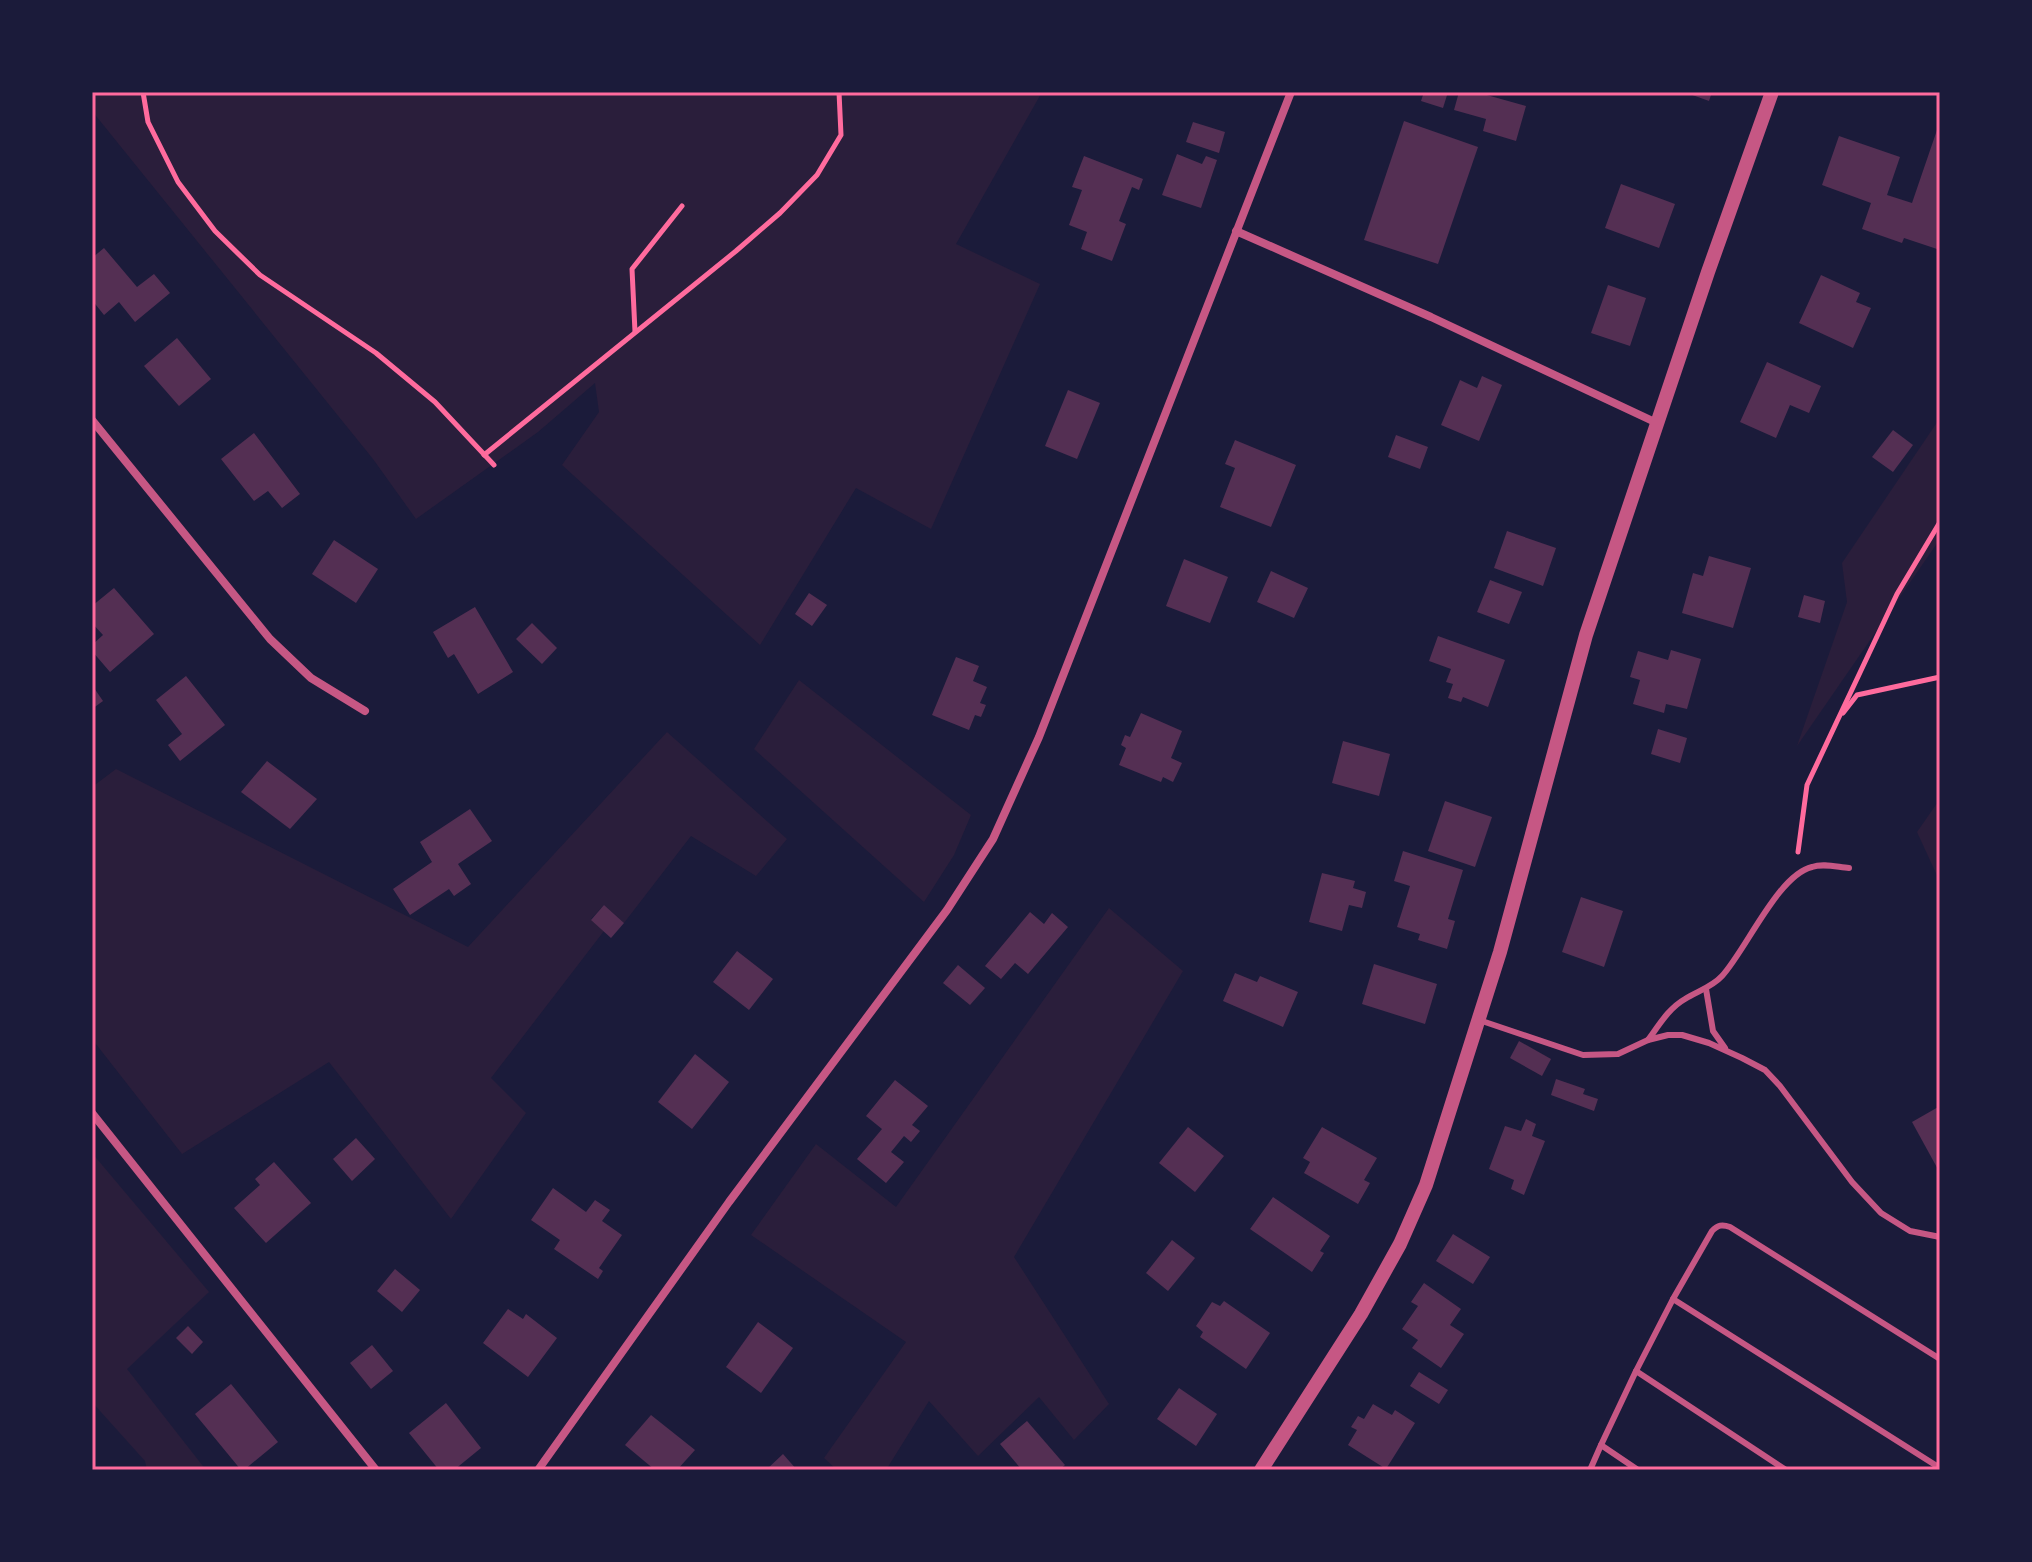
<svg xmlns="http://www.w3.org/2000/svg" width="2032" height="1562" font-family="Manrope,sans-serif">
<rect width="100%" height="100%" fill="#1b1b3a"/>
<g fill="#2a1e3b">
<path d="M92,92h950l-86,152 84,40 -109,245 -75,-41 -96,157 -198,-180 37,-53 -4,-29 -57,49 -122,87 -43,-60 -281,-348z"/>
<path d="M1940,418v121l-143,207 50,-144 -5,-39z"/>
<path d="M799,680l172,135 -17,40 -30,47 -170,-153z"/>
<path d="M667,732l120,107 -31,37 -65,-40 -67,87 -20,-18 -13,14 13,12 -113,147 35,35 -75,106 -122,-157 -147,92 -90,-115v-252l24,-18 352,178z"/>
<path d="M1940,799v83l-23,-50z"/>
<path d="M1109,908l74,63 -169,286 95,147 -35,36 -35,-43 -61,59 -49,-55 -43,69h-49l-13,-12 82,-116 -155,-107 65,-91 80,63z"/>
<path d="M92,1153l117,139 -82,77 79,101h-59l-2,-9 -53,-59z"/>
</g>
<g fill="#542f53">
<path d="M1424,92h24l-5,16 -22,-7z"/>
<path d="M1459,92h17l50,14 -10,35 -33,-10 3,-12 -32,-9z"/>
<path d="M1684,92h28l-3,9z"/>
<path d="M1404,121l74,26 -40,117 -74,-24z"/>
<path d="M1193,122l32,10 -6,21 -33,-11z"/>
<path d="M1937,130l3,1v119l-36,-12 -2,5 -40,-14 9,-26 -49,-18 17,-49 61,21 -13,38 25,8z"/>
<path d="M1177,154l25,10 4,-8 11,4 -16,48 -39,-13z"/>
<path d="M1084,156l59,23 -4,11 -7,-3 -13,34 7,3 -14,37 -31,-12 6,-17 -18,-7 13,-35 -10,-3z"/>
<path d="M1621,184l54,20 -16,44 -54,-20z"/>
<path d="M104,248l33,39 17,-13 16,19 -35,29 -16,-20 -15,13 -12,-15v-42z"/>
<path d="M1821,275l39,18 -4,9 15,6 -18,40 -54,-25z"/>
<path d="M1608,285l38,13 -16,48 -39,-13z"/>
<path d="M177,338l34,41 -32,27 -35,-40z"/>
<path d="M1767,362l54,24 -12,27 -19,-8 -14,33 -36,-16z"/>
<path d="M1482,376l20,9 -23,56 -38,-16 19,-45 17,8z"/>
<path d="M1068,390l32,13 -23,56 -32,-13z"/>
<path d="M1893,430l20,15 -20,27 -21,-15z"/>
<path d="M254,433l46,61 -18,14 -14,-17 -14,10 -33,-42z"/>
<path d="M1396,435l32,12 -8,22 -32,-12z"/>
<path d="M1235,440l61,25 -25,62 -51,-20 15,-39 -10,-4z"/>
<path d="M1507,531l49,17 -13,38 -49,-18z"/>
<path d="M334,540l44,29 -22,34 -44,-29z"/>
<path d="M1709,556l42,12 -18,60 -51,-15 11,-40 10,3z"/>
<path d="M1184,559l44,18 -18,46 -44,-17z"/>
<path d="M1271,571l37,17 -14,30 -37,-16z"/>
<path d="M1490,580l32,12 -13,32 -32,-12z"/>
<path d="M114,588l40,46 -44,38 -18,-21v-6l11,-10 -11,-12v-17z"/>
<path d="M809,593l18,12 -15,21 -17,-12z"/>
<path d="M1804,595l21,6 -5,22 -22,-6z"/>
<path d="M475,607l38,65 -35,22 -24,-40 -6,4 -15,-26z"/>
<path d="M532,623l25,25 -15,16 -26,-25z"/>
<path d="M1438,636l67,24 -17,47 -25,-10 -2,5 -13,-4 5,-14 -7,-2 5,-13 -22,-8z"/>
<path d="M1671,650l30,9 -14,50 -21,-5 -2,9 -31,-9 7,-24 -10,-3 8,-26 30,9z"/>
<path d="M956,657l23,9 -6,15 14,6 -7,16 6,2 -5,12 -6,-2 -6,15 -37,-15z"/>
<path d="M186,676l39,49 -45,36 -12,-16 14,-11 -26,-34z"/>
<path d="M92,685l11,16 -11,8z"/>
<path d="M1141,713l41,18 -11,27 11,5 -9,19 -10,-5 -2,5 -42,-17 7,-17 -5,-3 4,-10 5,2z"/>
<path d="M1658,729l29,9 -7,25 -29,-9z"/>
<path d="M1343,741l47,13 -11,42 -47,-13z"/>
<path d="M267,761l50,38 -27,30 -49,-37z"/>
<path d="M1445,801l47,16 -17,50 -47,-16z"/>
<path d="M470,809l22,32 -34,23 13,20 -17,12 -5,-7 -39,26 -17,-26 39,-27 -12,-20z"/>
<path d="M1403,851l60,19 -15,49 7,2 -8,28 -29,-9 2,-6 -23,-7 13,-41 -16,-5z"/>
<path d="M1322,873l33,8 -2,7 13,4 -4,16 -13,-3 -7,26 -33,-9z"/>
<path d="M1581,897l42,14 -19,56 -42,-15z"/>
<path d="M604,905l20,18 -13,15 -20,-18z"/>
<path d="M1030,912l14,12 8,-11 16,14 -40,47 -13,-11 -14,16 -16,-13z"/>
<path d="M737,951l36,28 -24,31 -36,-28z"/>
<path d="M1374,964l63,20 -12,40 -63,-20z"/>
<path d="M958,965l27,23 -15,17 -27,-22z"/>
<path d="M1235,973l22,9 3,-6 38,16 -15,35 -60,-26z"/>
<path d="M1519,1041l32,18 -9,17 -32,-18z"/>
<path d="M695,1054l34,28 -37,47 -34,-27z"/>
<path d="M1556,1079l29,10 -2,5 15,5 -4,12 -43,-16z"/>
<path d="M895,1080l33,26 -16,19 8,6 -9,11 -7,-6 -13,16 13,10 -18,21 -29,-24 25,-30 -16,-13z"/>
<path d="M1940,1106v67l-28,-51z"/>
<path d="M1526,1119l10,5 -4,12 13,5 -21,54 -13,-6 3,-9 -25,-11 16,-43 16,5z"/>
<path d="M1188,1127l36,29 -29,36 -36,-29z"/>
<path d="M1322,1127l55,31 -13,22 6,3 -12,21 -54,-31 6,-11 -7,-4z"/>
<path d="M356,1138l19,21 -23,22 -19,-22z"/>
<path d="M274,1162l37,41 -45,40 -32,-35 26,-23 -5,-6z"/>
<path d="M553,1188l33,24 9,-12 15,10 -8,11 20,14 -23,33 4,3 -5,8 -44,-30 6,-9 -29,-20z"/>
<path d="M1273,1197l57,39 -10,15 4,2 -12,19 -62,-43z"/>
<path d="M1453,1234l37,23 -17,27 -37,-23z"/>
<path d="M1172,1240l23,18 -27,33 -22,-18z"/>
<path d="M395,1269l25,21 -18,22 -25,-21z"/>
<path d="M1424,1283l37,26 -11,16 14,9 -23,34 -29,-20 6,-8 -16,-11 16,-23 -7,-4z"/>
<path d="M1224,1301l46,32 -24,36 -46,-32 3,-5 -7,-6 16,-24 8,4z"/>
<path d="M508,1309l15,10 3,-5 31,24 -29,39 -45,-34z"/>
<path d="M758,1322l35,26 -32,45 -35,-26z"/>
<path d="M188,1326l15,16 -11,12 -16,-16z"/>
<path d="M372,1345l21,26 -22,18 -21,-26z"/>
<path d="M1419,1372l29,18 -9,14 -29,-18z"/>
<path d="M231,1384l47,58 -34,28h-3l-46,-56z"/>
<path d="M1179,1388l38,26 -21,32 -39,-27z"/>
<path d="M446,1403l35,45 -27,22h-15l-30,-37z"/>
<path d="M1373,1404l19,11 3,-5 20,13 -29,46 -38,-24 9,-15 -6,-3 7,-11 6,3z"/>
<path d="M651,1415l44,35 -18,20h-22l-30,-25z"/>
<path d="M1027,1421l38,44 -6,5h-37l-22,-26z"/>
<path d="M783,1454l14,16h-31z"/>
</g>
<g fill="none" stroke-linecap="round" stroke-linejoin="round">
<g stroke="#ff6b9d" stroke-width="5">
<path d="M143,92l5,30 30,60 37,49 45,44 116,78 59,49 59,63"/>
<path d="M635,332l-3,-63 50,-63"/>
<path d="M484,455l252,-204 44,-38 37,-38 24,-40 -2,-43"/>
<path d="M1843,713l14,-18 83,-18"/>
<path d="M1798,852l9,-67 90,-191 43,-72"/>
</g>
<g stroke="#c65784" stroke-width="6">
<path d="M1706,989l7,42 12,17"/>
<path d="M1479,1020l104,35 35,-1 30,-14 20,-5h14l27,8 33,15 23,12 15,16 72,96 29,31 29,18 30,6"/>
<path d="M1648,1040c11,-15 21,-32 37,-41 13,-8 27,-12 37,-23 24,-26 56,-101 90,-109 11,-4 25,0 37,1"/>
<path d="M1940,1359l-210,-132c-8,-3 -12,-2 -18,4l-39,68 267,169"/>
<path d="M1636,1371l37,-72"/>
<path d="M1590,1470l11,-25"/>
<path d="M1638,1470l-37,-25 35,-74 150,99"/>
</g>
<g stroke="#c65784" stroke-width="8">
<path d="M1236,231l195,86 226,106"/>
<path d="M92,420l178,219 41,39 54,33"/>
<path d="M92,1113l284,357"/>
<path d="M538,1470l191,-268 218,-292 46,-71 46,-102 252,-645"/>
</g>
<path stroke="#c65784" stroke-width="14" d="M1261,1470l100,-156 39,-70 26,-59 74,-233 86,-317 122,-363 64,-180"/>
</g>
<rect width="2032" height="1562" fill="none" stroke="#1b1b3a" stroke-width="188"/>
<rect x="94" y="94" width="1844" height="1374" fill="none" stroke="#ff6b9d" stroke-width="3"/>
</svg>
